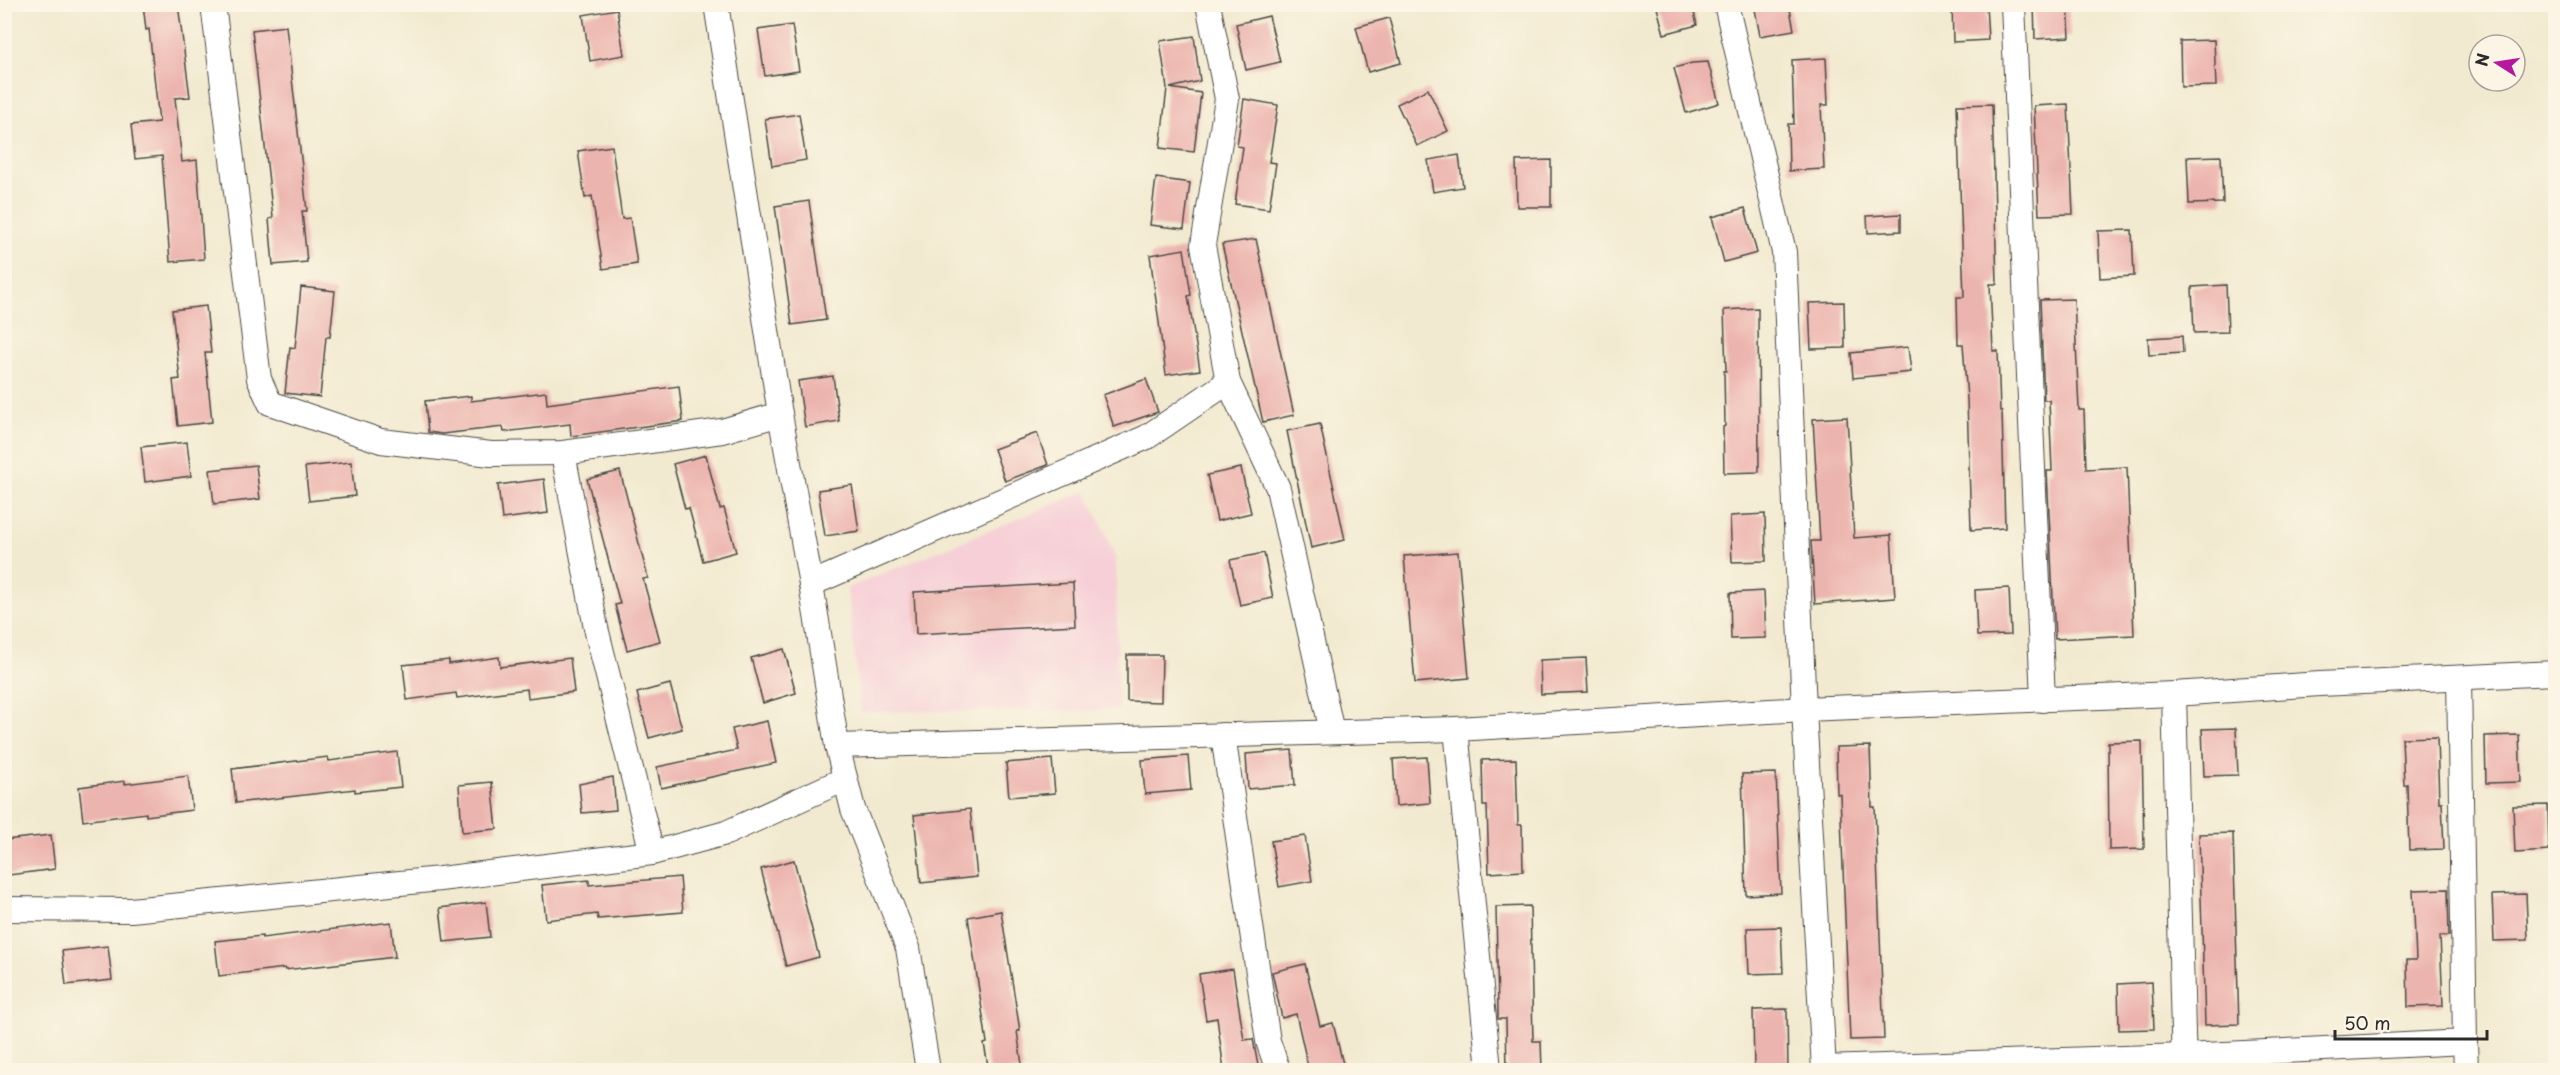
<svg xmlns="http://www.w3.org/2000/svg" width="2560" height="1075" font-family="'Playpen Sans',sans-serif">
<rect width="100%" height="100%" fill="#fcf5e5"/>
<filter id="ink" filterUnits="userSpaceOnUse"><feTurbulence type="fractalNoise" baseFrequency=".0167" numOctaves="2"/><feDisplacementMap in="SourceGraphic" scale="12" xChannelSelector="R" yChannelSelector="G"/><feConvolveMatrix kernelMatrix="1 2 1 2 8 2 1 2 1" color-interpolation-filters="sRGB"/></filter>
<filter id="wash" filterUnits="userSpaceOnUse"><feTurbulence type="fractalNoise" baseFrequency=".008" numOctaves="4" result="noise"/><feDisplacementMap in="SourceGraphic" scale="24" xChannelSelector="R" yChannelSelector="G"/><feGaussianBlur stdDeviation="1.35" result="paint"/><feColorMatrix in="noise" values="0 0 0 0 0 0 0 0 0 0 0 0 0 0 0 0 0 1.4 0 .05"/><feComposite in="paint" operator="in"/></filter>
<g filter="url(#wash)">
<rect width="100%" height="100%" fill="#f2ead0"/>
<path fill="#f6cfd7" d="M1087,491l29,68 2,151 -257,2 -14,-124z"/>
<g id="blocks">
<g fill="#ecb4ae">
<path d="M143,4h35l12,93 -15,1 7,64 15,-2 7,99 -34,3 -8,-106 -27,3 -4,-34 28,-3 -10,-93 -3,1z"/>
<path d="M1656,4h36l5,21 -33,9z"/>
<path d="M1754,4h35l5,26 -34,6z"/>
<path d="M1952,4h34l2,36 -35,2z"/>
<path d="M2034,4h34l2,33 -35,2z"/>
<path d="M617,9l7,46 -34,6 -7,-46z"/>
<path d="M1269,16l11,46 -34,8 -10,-46z"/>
<path d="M1389,18l12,45 -33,9 -12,-45z"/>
<path d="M792,25l7,46 -34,5 -7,-46z"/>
<path d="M286,26l21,185h-5l5,51 -34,3 -4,-46 4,-1 -21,-188z"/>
<path d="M1194,36l6,45 -30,7 31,5 -7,59 -34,-4 7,-60 -7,-47z"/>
<path d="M2214,40l2,46 -35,1 -1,-46z"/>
<path d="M1826,58l2,47h-7l3,64 -35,2 -1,-47h6l-2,-64z"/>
<path d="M1708,62l11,41 -33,10 -12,-45 18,-5z"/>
<path d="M1428,89l20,42 -31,15 -20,-42z"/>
<path d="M1244,99l34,6 -9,57 7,1 -7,46 -34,-5 8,-57 -6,-1z"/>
<path d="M1992,104l5,180h-7l3,67h5l2,60h2l3,117 -34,2 -4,-131 -4,-55h-5l-1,-47h7l-7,-192z"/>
<path d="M2068,104l5,110 -34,1 -5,-109z"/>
<path d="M799,114l7,46 -34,6 -7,-47z"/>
<path d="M612,146l10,73 8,-1 7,46 -34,5 -11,-73 -7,2 -7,-47z"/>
<path d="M1459,155l4,32 -30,5 -5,-32z"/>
<path d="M2221,156l2,47 -34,1 -2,-47z"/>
<path d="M1551,160v47h-34l-1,-46z"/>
<path d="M1156,178l34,5 -6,46 -34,-4z"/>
<path d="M809,201l17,119 -34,5 -17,-119z"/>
<path d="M1745,208l12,45 -33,9 -12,-45z"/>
<path d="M1901,214v17l-33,2 -1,-17z"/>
<path d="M2132,230l2,46 -34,2 -2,-47z"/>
<path d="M1256,239l38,176 -31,7 -41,-178z"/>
<path d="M1184,249l7,46 -3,1 12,74 -34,5 -16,-120z"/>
<path d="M2226,285l2,47 -34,1 -2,-46z"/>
<path d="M301,287l34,4 -5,46h-4l-6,60 -35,-4 5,-46 5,1z"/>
<path d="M2074,299l5,111h5l2,59 41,-2 7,168 -79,4 -8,-168h5l-3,-71h-5l-4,-100z"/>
<path d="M1844,302l1,46 -34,1 -2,-46z"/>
<path d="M206,306l5,47h-6l7,69 -34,4 -5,-46 7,-1 -8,-69z"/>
<path d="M1758,308l1,164 -35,1 -1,-46 2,-1 -1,-55h2l-2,-61z"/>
<path d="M2182,336l1,17 -34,2 -1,-17z"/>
<path d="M1908,347l3,25 -58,6 -2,-25z"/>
<path d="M833,376l6,45 -34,6 -7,-46z"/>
<path d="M1146,379l12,33 -44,15 -11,-32z"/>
<path d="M679,386l4,35 -112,15 -1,-12 -66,8 -1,-5 -61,7 -14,-2 -3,-31 46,-5v5l75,-9 1,12z"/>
<path d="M1847,417l7,121 37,-3 4,63 -80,6 -4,-63h9l-7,-122z"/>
<path d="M1320,424l25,116 -34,8 -24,-117z"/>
<path d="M1037,433l11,32 -43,16 -11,-32z"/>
<path d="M187,442l4,34 -46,6 -4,-35z"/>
<path d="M706,455l14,54 4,-1 12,44 -33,9 -14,-53 -4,1 -12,-45z"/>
<path d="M351,462l4,34 -46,5 -4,-34z"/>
<path d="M256,465l4,34 -46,5 -4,-34z"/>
<path d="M1241,468l10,45 -34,8 -10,-46z"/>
<path d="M620,471l28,107 -5,1 17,62 -33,9 -12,-45 5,-1 -33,-125z"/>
<path d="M544,479l4,34 -46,6 -4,-34z"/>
<path d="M852,485l7,46 -34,5 -7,-46z"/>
<path d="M1765,514l1,47 -34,1 -2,-46z"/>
<path d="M1458,552l11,126 -54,5 -11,-127z"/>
<path d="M1264,553l9,45 -33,7 -10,-45z"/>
<path d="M1073,583l2,42 -159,9 -2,-42z"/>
<path d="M2009,588l2,47 -34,1 -2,-46z"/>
<path d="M1764,591l2,47 -35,1 -1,-46z"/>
<path d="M784,649l12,44 -33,10 -12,-45z"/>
<path d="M1127,655h35l-1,47 -34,-1z"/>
<path d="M499,657l1,10 70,-9 4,34 -46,6 -1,-9 -70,9 -1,-5 -49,7 -4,-35 46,-5v4z"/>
<path d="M1586,658l2,34 -47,2 -1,-34z"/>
<path d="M670,684l12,45 -33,9 -12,-45z"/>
<path d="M767,721l9,42 -115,25 -4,-21 80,-17 -5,-21z"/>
<path d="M2236,728l2,47 -34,1 -2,-47z"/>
<path d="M2519,735l2,47 -35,1 -1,-47z"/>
<path d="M2437,737l2,65h3l2,47 -35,1 -2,-66 -3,1 -2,-47z"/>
<path d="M2142,741l2,108 -35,1 -1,-108z"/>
<path d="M1870,746l2,61h3l9,232 -34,1 -10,-246h-3l-1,-47z"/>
<path d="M1292,750l3,35 -47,4 -2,-35z"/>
<path d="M397,752l4,35 -46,5v-3l-119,14 -4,-34 96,-12 1,4z"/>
<path d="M1188,756l3,34 -46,4 -3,-34z"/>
<path d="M1427,757l3,46 -34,3 -3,-47z"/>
<path d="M1052,759l3,34 -46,4 -3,-34z"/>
<path d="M1516,759l2,66h4l1,46 -34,2 -2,-67h-4l-1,-46z"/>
<path d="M1776,773l5,120 -35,2 -4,-121z"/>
<path d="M188,776l4,34 -46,6v-3l-63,8 -4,-34 46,-6v3z"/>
<path d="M613,777l3,33 -34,3 -3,-29z"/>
<path d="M492,782l5,47 -35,3 -3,-47z"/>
<path d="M2548,805l1,46 -34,2 -2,-47z"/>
<path d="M970,809l7,68 -56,6 -7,-68z"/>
<path d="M2233,833l6,191 -34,1 -6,-191z"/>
<path d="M51,835l4,34 -46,6 -4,-35z"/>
<path d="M1305,836l7,45 -33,6 -8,-46z"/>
<path d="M794,860l25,97 -33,9 -25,-97z"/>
<path d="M680,877l3,35 -85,7 -1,-5 -51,6 -4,-35 47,-5v5z"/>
<path d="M2448,889l1,47h-9l3,70 -35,1 -1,-47h9l-3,-70z"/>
<path d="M2526,894l2,46 -34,1 -2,-46z"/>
<path d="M486,902l4,35 -46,5 -4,-34z"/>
<path d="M1530,906l3,135h8l1,30h-35l-1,-52h-8v-6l-2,-106z"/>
<path d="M1001,911l19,120h-3l6,40h-34l-5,-27 3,-1 -19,-126z"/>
<path d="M391,922l4,35 -110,13v-2l-66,8 -4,-35 47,-5v2z"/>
<path d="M1781,927l2,46 -34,1 -2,-46z"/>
<path d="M108,946l4,34 -46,5 -4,-34z"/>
<path d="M1305,964l15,62 13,-3 11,45 -35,3 -13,-57 -14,4 -10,-46z"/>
<path d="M1233,969l11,71 9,-1 6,32h-35l-7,-53 -11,2 -7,-46z"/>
<path d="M2152,982l2,47 -35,1 -1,-46z"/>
<path d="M1787,1009l1,62h-34l-1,-61z"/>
</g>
</g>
</g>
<g filter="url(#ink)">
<use href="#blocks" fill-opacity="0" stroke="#494844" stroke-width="1.5"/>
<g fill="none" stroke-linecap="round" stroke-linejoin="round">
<g stroke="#494844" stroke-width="26">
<g id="minor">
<path d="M213,4l46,375 11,24 111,38 110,13 72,-1 159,-22 58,-17"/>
<path d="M716,4l64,410 31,170 26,162 16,63 55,139 20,122"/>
<path d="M1208,4l19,95 -24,146 25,137 50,106 54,244"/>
<path d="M1726,4l58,248 20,457 20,361"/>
<path d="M2013,4l30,696"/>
<path d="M563,453l33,175 56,225"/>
<path d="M811,584l336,-147 81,-55"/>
<path d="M2174,694l10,376"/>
<path d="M1456,729l33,341"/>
<path d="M1223,735l45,306 10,29"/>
<path d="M837,746l619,-17 348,-20 370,-15 146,-10 236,-11"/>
<path d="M4,909l127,1 309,-31 212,-26 74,-20 119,-54"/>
<path d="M2465,1042l1,28"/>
<path d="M1824,1068l360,-12 281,-14 -6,-364"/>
</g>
</g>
<use href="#minor" stroke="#fff" stroke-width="24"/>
</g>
</g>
<rect width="2560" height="1075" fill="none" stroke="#fcf5e5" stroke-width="24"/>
<g transform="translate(2497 63) rotate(282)"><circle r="28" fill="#fcf5e5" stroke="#a8a49b" stroke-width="1.5"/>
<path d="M0-4.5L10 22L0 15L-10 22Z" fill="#b5179e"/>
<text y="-9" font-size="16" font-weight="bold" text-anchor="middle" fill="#2b2b2b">N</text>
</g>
<path d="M2335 1030v9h152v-9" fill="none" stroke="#2b2b2b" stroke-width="3"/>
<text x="2344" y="1030" font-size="18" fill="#2b2b2b" stroke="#fcf5e5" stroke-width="4.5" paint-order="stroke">50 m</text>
</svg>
